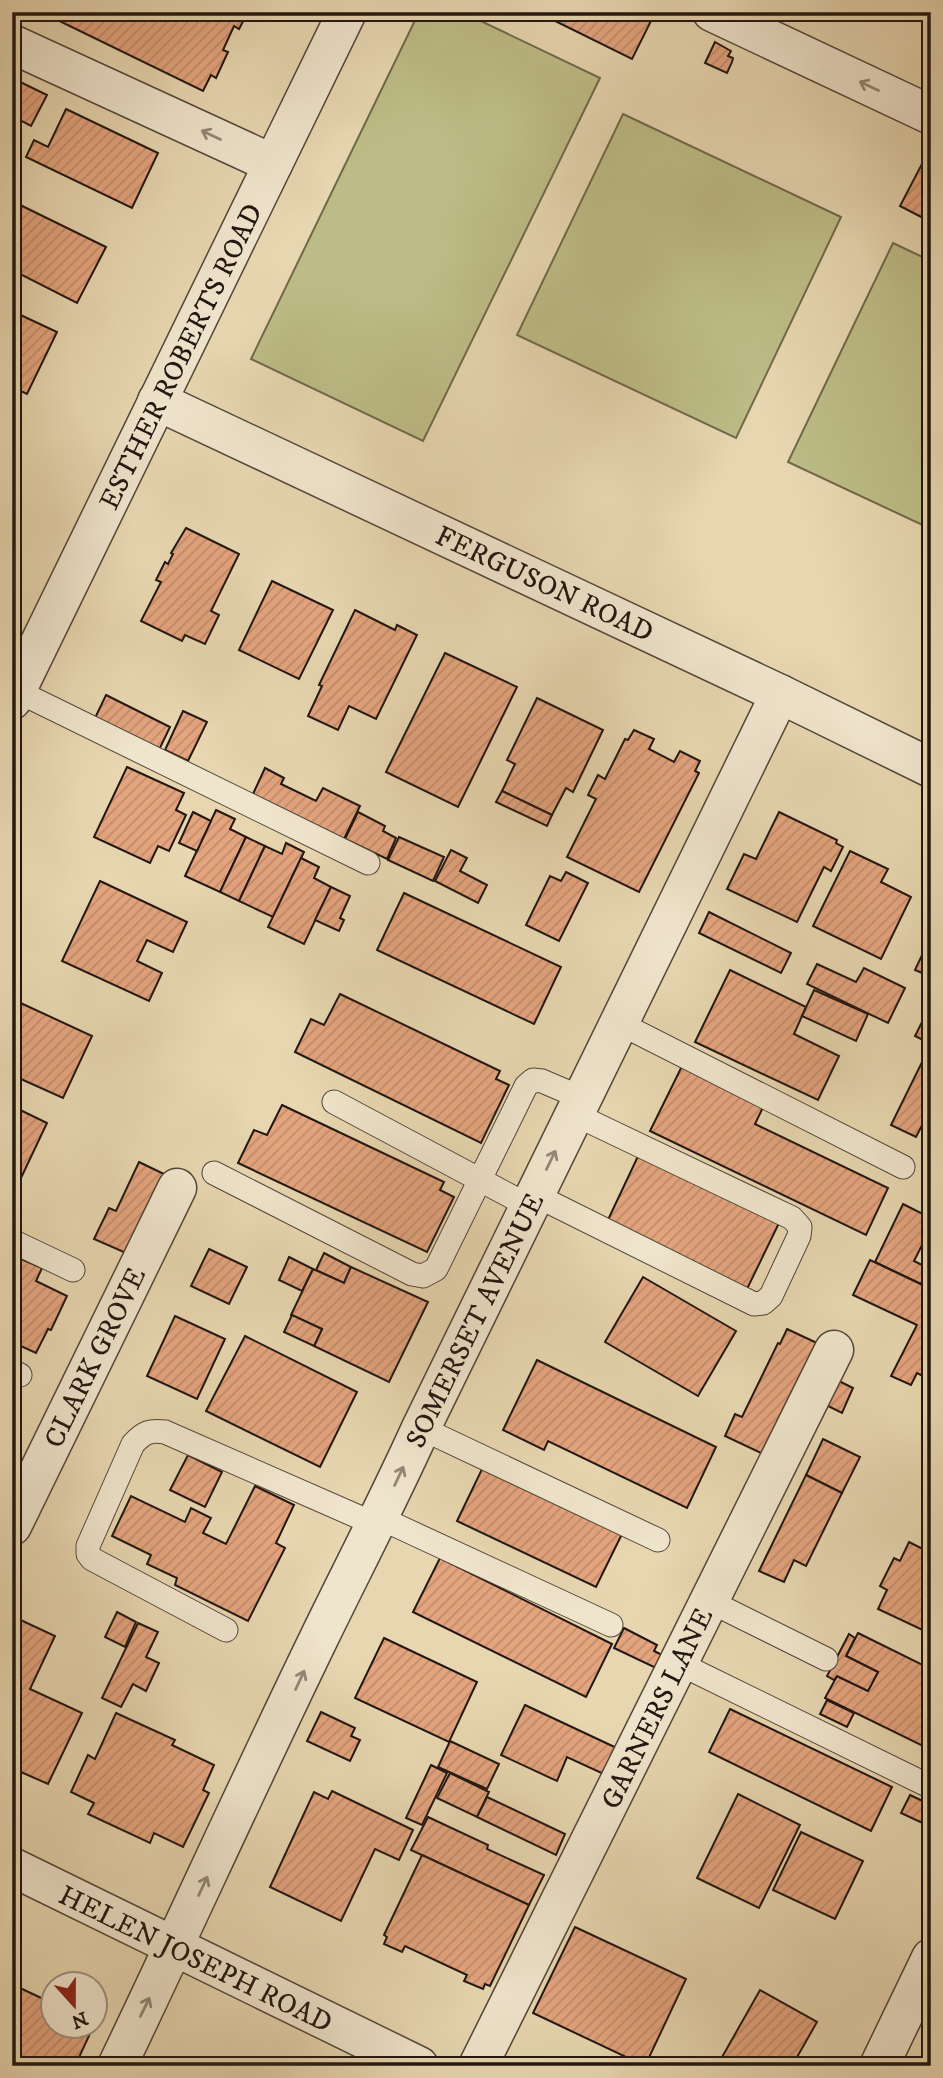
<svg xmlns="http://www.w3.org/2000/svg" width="943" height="2078" font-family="'IM FELL DW Pica',serif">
<defs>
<pattern id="building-hatch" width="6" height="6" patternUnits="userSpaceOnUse" patternTransform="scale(1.75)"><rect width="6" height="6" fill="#e3a47e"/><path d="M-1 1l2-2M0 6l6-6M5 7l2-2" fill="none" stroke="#c28c6c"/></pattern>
</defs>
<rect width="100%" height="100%" fill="#e7d6b0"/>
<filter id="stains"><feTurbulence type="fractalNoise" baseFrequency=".00286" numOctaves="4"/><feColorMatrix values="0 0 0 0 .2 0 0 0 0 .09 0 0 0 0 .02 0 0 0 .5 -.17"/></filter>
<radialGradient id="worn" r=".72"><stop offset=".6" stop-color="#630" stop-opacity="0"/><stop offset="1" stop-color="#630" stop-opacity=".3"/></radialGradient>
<g fill="#bdbc86" stroke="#70694b" stroke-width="2">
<path d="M419,12h43l138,66 -177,363 -172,-82z"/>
<path d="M623,114l218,103 -105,221 -219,-103z"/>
<path d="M893,243l38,18v268l-143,-67z"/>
</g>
<g fill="url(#building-hatch)" stroke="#221610" stroke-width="2">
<path d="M41,12h207l-9,17 -5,-3 -11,24 5,2 -12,26 -5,-3 -8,16z"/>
<path d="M537,12h116l2,1 -23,46z"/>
<path d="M715,42l16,9 -3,5 5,2 -1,4 -5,11 -22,-10z"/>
<path d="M12,78l35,17 -16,31 -19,-10z"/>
<path d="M66,109l92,44 -26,55 -106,-51 8,-17 14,7z"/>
<path d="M924,160l7,3v59l-31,-16z"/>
<path d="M12,201l94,46 -29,56 -65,-33z"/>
<path d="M12,311l45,21 -30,62 -15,-7z"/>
<path d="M186,528l53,26 -28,57 8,4 -14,29 -20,-9 -3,6 -41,-20 20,-39 -5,-2 9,-18 3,2 5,-10 -2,-1z"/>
<path d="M272,581l61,29 -34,69 -60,-29z"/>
<path d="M355,610l40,20 2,-5 20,10 -41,84 -27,-13 -11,24 -30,-14 14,-30 -3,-1z"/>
<path d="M445,653l72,34 -59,120 -72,-35z"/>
<path d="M106,695l64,32 -11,23 -64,-32z"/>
<path d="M537,698l66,32 -30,62 -7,-4 -14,27 -50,-24 13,-27 -8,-4z"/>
<path d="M183,711l24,11 -19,39 -23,-11z"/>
<path d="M634,730l20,9 -5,10 25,13 6,-11 20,10 -5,10 4,2 -60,119 -72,-35 29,-58 -8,-4 10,-20 7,4 20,-40 3,1z"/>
<path d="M127,767l57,26 -8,17 10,5 -17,36 -11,-5 -8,17 -56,-26z"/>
<path d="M265,768l19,10 -3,6 35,17 7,-13 37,18 -16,33 -91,-45z"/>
<path d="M502,791l50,24 -5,11 -51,-24z"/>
<path d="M216,810l19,9 -5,10 16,8 -26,55 -35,-16z"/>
<path d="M193,812l18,9 -14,30 -18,-8z"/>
<path d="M358,812l27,14 -2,5 13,7 -9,21 -42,-20z"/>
<path d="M779,812l58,28 -1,3 7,4 -12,24 -7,-4 -27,55 -70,-33 17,-35 12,5z"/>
<path d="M246,837l19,9 -26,55 -19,-9z"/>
<path d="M399,837l45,20 -11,24 -45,-21z"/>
<path d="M286,843l18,9 -31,65 -34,-16 26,-55 17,8z"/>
<path d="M451,850l16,8 -7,13 27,14 -9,18 -43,-22z"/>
<path d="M850,851l38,18 -7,13 30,15 -30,62 -68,-33z"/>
<path d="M301,858l18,9 -5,11 17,9 -27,57 -36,-17z"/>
<path d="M566,872l22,11 -29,58 -33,-16 24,-49 11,5z"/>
<path d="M100,881l87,41 -14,30 -26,-12 -10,21 25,12 -13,28 -87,-40z"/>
<path d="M331,887l19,9 -10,22 4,2 -5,11 -24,-11z"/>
<path d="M404,893l157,74 -27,57 -157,-74z"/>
<path d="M709,912l82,41 -10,20 -82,-40z"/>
<path d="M931,936v41l-16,-7z"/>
<path d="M817,964l39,18 8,-14 41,20 -17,35 -81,-39z"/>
<path d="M730,970l76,37 -12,27 45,22 -21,44 -123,-58z"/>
<path d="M814,990l54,24 -12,27 -54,-25z"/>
<path d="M340,994l160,77 -4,8 13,6 -28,58 -186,-91 16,-33 13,6z"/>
<path d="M12,999l80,37 -29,62 -51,-23z"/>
<path d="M925,1016l6,3v25l-16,-8z"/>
<path d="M929,1048l2,60 -15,29 -25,-12z"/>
<path d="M683,1064l82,39 -10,21 133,64 -22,47 -216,-104z"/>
<path d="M282,1105l162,77 -4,8 14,7 -27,55 -189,-89 16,-33 13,5z"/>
<path d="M12,1106l35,17 -35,74z"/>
<path d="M639,1154l141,67 -34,70 -140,-67z"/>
<path d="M139,1162l25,12 -38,79 -32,-14 15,-31 7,3z"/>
<path d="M903,1204l28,14v9l-17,34 14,7 -7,16 -46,-22z"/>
<path d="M209,1249l38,18 -18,37 -38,-18z"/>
<path d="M324,1253l27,14 -7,16 -28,-13z"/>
<path d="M12,1255l30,13 -6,13 31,15 -16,34 -3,-1 -12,24 -24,-11z"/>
<path d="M289,1257l24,12 -11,22 -23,-11z"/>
<path d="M870,1260l61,29v91l-14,-7 -6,12 -20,-9 26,-51 -64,-30z"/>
<path d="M351,1267l77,35 -39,80 -75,-36 8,-17 -31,-14 22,-46 31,14z"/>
<path d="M643,1277l93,54 -38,65 -93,-54z"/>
<path d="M292,1315l30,14 -8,17 -30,-14z"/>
<path d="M175,1316l50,23 -28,60 -50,-23z"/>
<path d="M787,1329l30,14 -54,111 -38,-18 10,-22 7,3 36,-74 2,1z"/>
<path d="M245,1336l112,56 -37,75 -114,-56z"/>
<path d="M537,1360l179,87 -29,61 -139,-67 -4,9 -41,-20z"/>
<path d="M833,1378l20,10 -11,25 -20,-10z"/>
<path d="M823,1439l37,18 -18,36 -36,-18z"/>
<path d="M188,1455l34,17 -17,35 -35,-17z"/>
<path d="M483,1467l139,67 -26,53 -139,-66z"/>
<path d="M806,1475l36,18 -36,73 -12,-6 -10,22 -25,-11z"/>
<path d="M255,1486l39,19 -18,38 9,5 -37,73 -73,-36 2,-7 -30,-14 4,-9 -39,-19 19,-40 54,26 6,-14 20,10 -8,15 23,11z"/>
<path d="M909,1542l22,11v81l-53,-25 9,-19 -7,-4 14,-28 6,3z"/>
<path d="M440,1558l172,86 -26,53 -173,-85z"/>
<path d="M117,1612l19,10 -11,25 -20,-10z"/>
<path d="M12,1616l43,20 -25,53 52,24 -34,71 -36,-16z"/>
<path d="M138,1623l20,9 -12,25 13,6 -13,28 -13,-7 -12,23 -19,-9z"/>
<path d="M624,1628l33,17 -3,6 10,5 -6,13 -44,-21z"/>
<path d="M858,1633l73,36v61l-8,16 -98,-48 12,-22 31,15 10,-19 -32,-16z"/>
<path d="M849,1634l6,4 -9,18 32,16 -10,19 -31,-15 -3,4 -7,-4z"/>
<path d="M384,1638l93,44 -28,60 -94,-44z"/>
<path d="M827,1700l27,13 -7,14 -27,-13z"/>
<path d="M525,1705l96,45 -13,26 -41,-19 -10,24 -56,-26z"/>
<path d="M730,1709l162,78 -21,44 -162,-79z"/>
<path d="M321,1712l34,16 -4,8 9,4 -10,21 -43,-20z"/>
<path d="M116,1713l59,27 -3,5 42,20 -11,25 6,3 -26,54 -29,-14 -4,10 -62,-29 6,-11 -23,-11 17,-37 7,4z"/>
<path d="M450,1741l49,23 -12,25 -49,-22z"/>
<path d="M431,1765l16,8 -25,52 -16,-7z"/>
<path d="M450,1773l39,19 -12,25 -40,-19z"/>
<path d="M332,1791l81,39 -14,30 -24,-11 -34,72 -71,-34 44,-95 14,7z"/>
<path d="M738,1794l62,31 -41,83 -62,-30z"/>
<path d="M910,1795l21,10v22l-30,-14z"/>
<path d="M487,1797l78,37 -9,21 -79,-38z"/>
<path d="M428,1817l60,28 -1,4 57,26 -15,30 -118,-55z"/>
<path d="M801,1832l62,29 -28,58 -62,-29z"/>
<path d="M422,1855l107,50 -39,81 -5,-2 -2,5 -19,-8 3,-6 -62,-29 -3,6 -18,-8 3,-7 -3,-2z"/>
<path d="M575,1927l111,52 -41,87 -112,-53z"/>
<path d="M20,1988l32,15v22h42l-19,41h-63v-62z"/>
<path d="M760,1990l57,32 -25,44h-75z"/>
</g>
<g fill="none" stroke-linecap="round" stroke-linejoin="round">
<g stroke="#534638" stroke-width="25">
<g id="service">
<path d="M17,691l351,172"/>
<path d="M619,1023l284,144"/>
<path d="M334,1102l195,104"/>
<path d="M214,1173l198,101 11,2 13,-7 90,-183 7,-6 9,1 40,17"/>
<path d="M535,1195l219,109 9,-1 8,-7 28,-60 1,-9 -8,-9 -218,-104"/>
<path d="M12,1241l61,29"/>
<path d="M12,1371l8,4"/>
<path d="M421,1428l237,112"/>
<path d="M380,1518l231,107"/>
<path d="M709,1601l117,58"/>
<path d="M226,1630l-134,-71 -4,-5v-8l45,-102c11,-12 17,-14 32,-12l212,93"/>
<path d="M678,1663l253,124"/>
</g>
</g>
<g stroke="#534638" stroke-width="41">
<g id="minor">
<path d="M712,12l219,103"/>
<path d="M12,44l261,120"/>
<path d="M157,401l623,293 151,74"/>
<path d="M12,700l335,-688"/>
<path d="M12,1526l165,-338"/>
<path d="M12,1867l407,199"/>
<path d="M117,2066c68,-142 133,-286 202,-428 34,-70 70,-139 102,-210l359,-734"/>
<path d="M478,2066l356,-716"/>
<path d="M879,2066l52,-108"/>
</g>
</g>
<use href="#service" stroke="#efe4cc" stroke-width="23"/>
<use href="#minor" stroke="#efe4cc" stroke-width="38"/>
</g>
<defs><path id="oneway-shaft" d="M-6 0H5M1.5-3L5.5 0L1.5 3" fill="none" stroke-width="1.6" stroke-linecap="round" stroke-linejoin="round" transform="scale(1.75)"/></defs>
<g stroke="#938777">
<use href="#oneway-shaft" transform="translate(869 86) rotate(-155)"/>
<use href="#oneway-shaft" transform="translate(211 135) rotate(-155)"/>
<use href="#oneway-shaft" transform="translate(551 1160) rotate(-64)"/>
<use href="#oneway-shaft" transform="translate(399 1476) rotate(-65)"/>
<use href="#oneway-shaft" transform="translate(300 1680) rotate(-65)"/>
<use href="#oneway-shaft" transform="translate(203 1886) rotate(-65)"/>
<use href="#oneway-shaft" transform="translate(145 2007) rotate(-64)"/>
</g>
<g text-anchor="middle" stroke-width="6" stroke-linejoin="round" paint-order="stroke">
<g font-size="28" fill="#221610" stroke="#efe4cc">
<text transform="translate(180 356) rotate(-64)" y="10">ESTHER ROBERTS ROAD</text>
<text transform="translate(545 583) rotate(25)" y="10">FERGUSON ROAD</text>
<text transform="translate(474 1320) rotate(-64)" y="10">SOMERSET AVENUE</text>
<text transform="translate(94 1357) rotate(-64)" y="10">CLARK GROVE</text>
<text transform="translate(656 1708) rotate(-64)" y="10">GARNERS LANE</text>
<text transform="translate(196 1958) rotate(26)" y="10">HELEN JOSEPH ROAD</text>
</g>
</g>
<rect width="943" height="2078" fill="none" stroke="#e7d6b0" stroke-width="42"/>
<rect x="14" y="14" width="915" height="2050" fill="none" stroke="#221610" stroke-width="3.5"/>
<rect x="21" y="21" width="901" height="2036" fill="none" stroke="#221610" stroke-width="2"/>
<g transform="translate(74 2005) rotate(159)"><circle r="33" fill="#efe4cc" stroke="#9d9281" stroke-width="2"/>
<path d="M0-5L12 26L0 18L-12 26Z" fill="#8f2418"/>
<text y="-10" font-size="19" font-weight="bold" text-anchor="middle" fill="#221610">N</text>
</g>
<rect width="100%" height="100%" filter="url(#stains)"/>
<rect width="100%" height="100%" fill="url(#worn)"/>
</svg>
